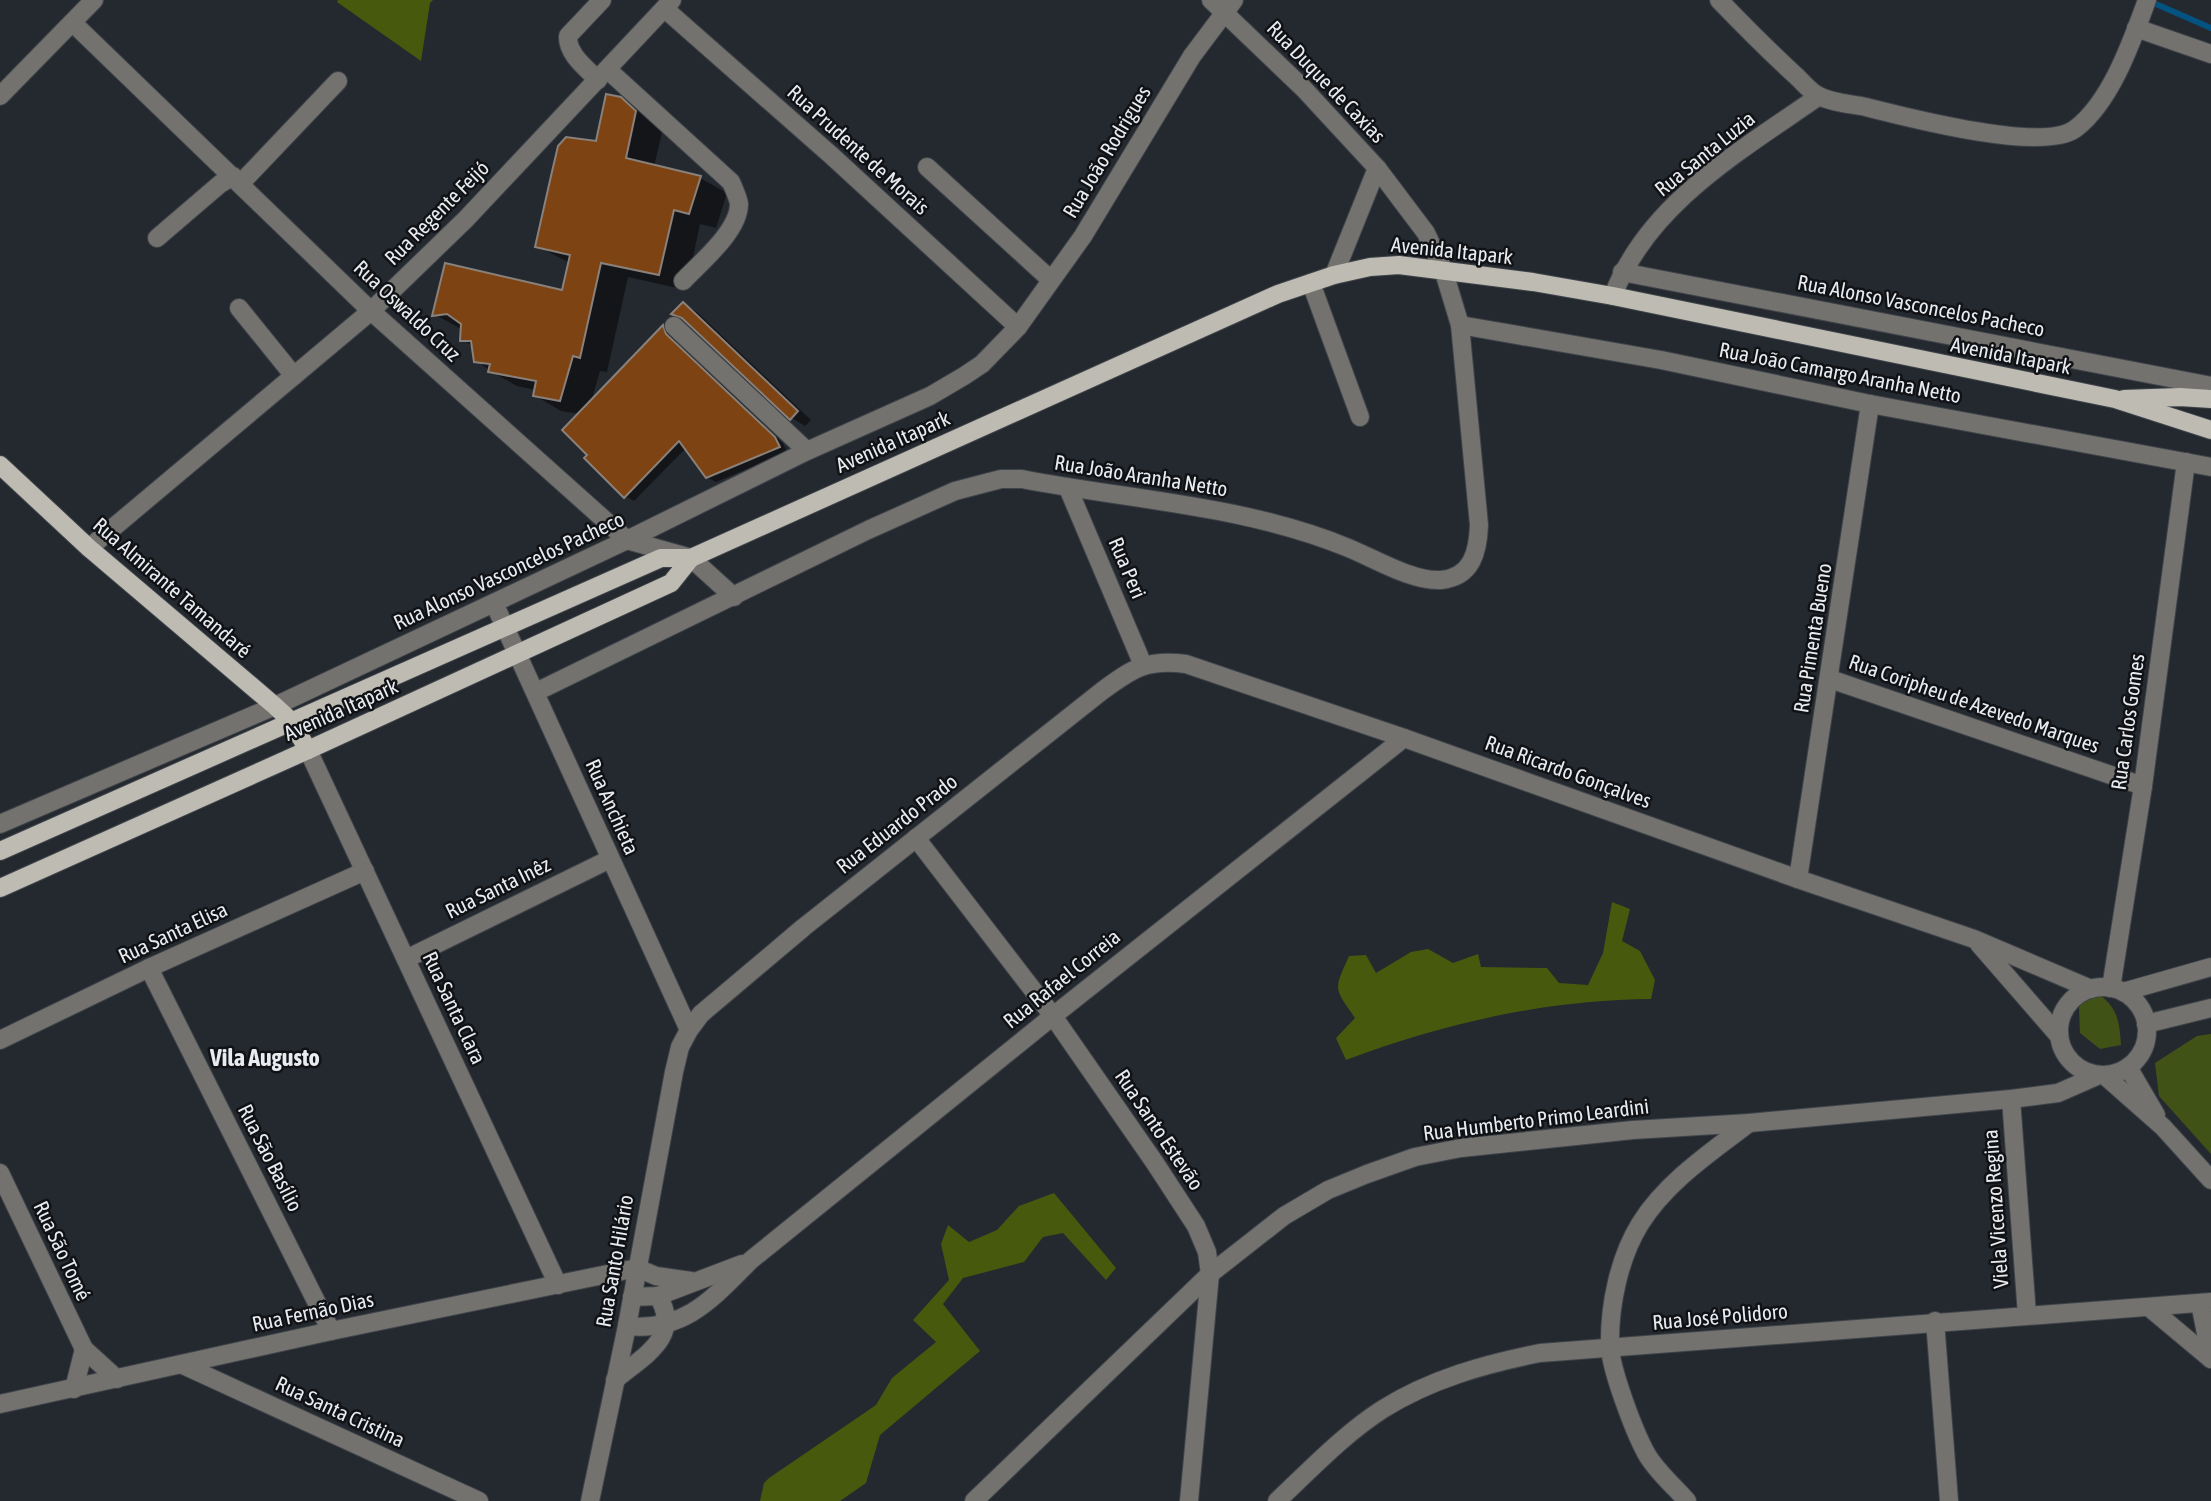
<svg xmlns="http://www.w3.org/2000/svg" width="2211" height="1501" font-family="'Asap Condensed',sans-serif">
<rect width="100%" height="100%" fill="#24292f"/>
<g fill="#415217">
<path d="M2092,989c24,17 27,26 29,56l-21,4 -20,-16 -1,-25 4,-15z"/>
<path d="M2211,1034v120l-52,-58 -4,-33 42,-27z"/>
</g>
<g fill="#46590d">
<path d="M338,0h95l-3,3 -9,58 -84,-59z"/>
<path d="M1612,902l18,7 -8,32 18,10 15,29 -4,19c-105,1 -207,24 -305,61l-10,-22 19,-20c-22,-31 -21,-28 -6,-62l17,-1 10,18 35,-21 17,-3 25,14 25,-9 3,13 66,1 12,15 29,2 15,-32z"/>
<path d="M1054,1193l62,75 -10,12 -43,-47 -20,4 -19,25 -61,16 -20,26 37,47 -100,84 -14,48 -26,18h-80l4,-18 5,-5 107,-73 16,-27 44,-36 -23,-22 36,-40 -8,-36 7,-19 21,17 28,-12 22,-24z"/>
</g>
<g fill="#0007">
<path d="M620,99l28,16 15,13 -9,39 46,11 27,15 -11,35 -16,-4 -14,66 -58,-13 -21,95 -7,-1 -9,31 72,-74 8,4 4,9 108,102 4,9 -71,30 -9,-5 -21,-29 -52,53 -9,-5 -35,-41 -10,-41 -19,-3 -27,-16 2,-5 -19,-4 -27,-15 -14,-11 -3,-14 -11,-6 1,-10 -27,-15 128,-23 6,-29 -33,-17z"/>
<path d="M683,305l14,7 114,108 -6,6 -13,-8 -103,-96 -15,-8z"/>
</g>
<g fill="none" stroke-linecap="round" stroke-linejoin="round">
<path stroke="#03527f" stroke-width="6" d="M2149,1l62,27"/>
</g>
<g fill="#7e4312" stroke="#89817b" stroke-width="2">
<path d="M606,94l15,3 15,14 -10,47 75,18 -12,38 -15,-4 -15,65 -58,-12 -21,95 -7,-2 -13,45 -27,-5 3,-15 -48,-9 2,-8 -16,-2 -3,-21h-11l1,-17 -14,-10 -15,2 13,-53 117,27 8,-35 -35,-8 16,-71 7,-30 8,-9 30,4z"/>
<path d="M683,302l115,109 -8,9 -108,-102 -11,-4z"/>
<path d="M663,325l3,9 109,103 5,10 -74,31 -27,-37 -55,57 -40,-40 3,-3 -25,-25z"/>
</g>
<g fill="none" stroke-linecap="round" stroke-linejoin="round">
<g stroke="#3f444a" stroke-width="20">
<g id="minor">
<path d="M1719,0c25,26 50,51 76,75 7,6 15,17 24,21 13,7 33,8 47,11 40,10 176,46 209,22 36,-27 57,-88 72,-129"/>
<path d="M665,9l167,147 186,171"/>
<path d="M73,23l298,288 256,229 64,18 43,39"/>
<path d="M2136,28l75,26"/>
<path d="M608,70l123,112c3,7 7,15 8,22 0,27 -38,58 -56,77"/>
<path d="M598,80c-12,-12 -31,-26 -30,-44l34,-36"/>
<path d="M0,96l94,-96"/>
<path d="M927,167l124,113"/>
<path d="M241,183l97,-102"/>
<path d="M157,238l63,-54 13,-8"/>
<path d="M1622,272l589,114"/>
<path d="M1334,275l43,-107"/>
<path d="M1311,283l49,134"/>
<path d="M1613,296c34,-92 129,-146 206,-200"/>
<path d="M239,308l55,68"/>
<path d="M1460,325l201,35 209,44 341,63"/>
<path d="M674,326l133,125"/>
<path d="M1068,488l75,177"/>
<path d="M89,548l282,-237 95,-92 206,-219"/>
<path d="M494,603l195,427"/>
<path d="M1830,679l313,107"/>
<path d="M536,692l332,-162 87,-39 46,-12h21c108,21 221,26 324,68 26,10 66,35 95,33 31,-3 37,-28 38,-55l-19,-200 -17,-56 -17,-36 -49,-65 -73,-79 -93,-89"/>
<path d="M308,750l250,535"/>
<path d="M0,824l275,-118 352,-166 180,-89 123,-55 34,-20 18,-12 36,-37 65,-91 109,-180 42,-56"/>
<path d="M916,838l137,178 102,147 41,63 11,26 3,22 -21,227"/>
<path d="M1798,879l72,-475"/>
<path d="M1979,944l80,92"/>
<path d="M406,959l204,-100"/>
<path d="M149,968l182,363"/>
<circle cx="2103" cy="1031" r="44"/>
<path d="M2111,988l32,-202 43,-324"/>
<path d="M2123,992l88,-25"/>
<path d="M2146,1024l65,-16"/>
<path d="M0,1040l149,-72 216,-97"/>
<path d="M2128,1067l28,48"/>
<path d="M2104,1075l59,52 48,53"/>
<path d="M2011,1099l16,216"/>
<path d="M0,1173l84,176 33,30"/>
<path d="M637,1268l19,8 35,5"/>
<path d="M632,1297l26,-1 84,-32"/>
<path d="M2200,1303l11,56"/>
<path d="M2150,1308l61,51"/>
<path d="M1935,1321l14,180"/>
<path d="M627,1326c58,6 86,-28 124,-66l302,-244 351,-278"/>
<path d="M183,1365l296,136"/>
<path d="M615,1380c28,-24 68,-43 43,-84"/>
<path d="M74,1389l10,-40"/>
<path d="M0,1404l331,-73 306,-63"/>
<path d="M590,1501l37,-175 47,-254 6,-25 9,-17 12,-16 103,-87 298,-236c31,-23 45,-32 84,-27l218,74 394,141 176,60 117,50"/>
<path d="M974,1501l236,-227 74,-58 44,-26 39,-16 48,-17 46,-9 172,-18 116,-7 262,-24 47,-6 41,-18"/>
<path d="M1277,1501c34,-32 67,-67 106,-92 48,-30 102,-45 157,-56l671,-51"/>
<path d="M1687,1501c-13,-15 -32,-31 -41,-48 -12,-22 -35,-83 -36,-106 -1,-41 9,-89 30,-123 26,-42 71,-72 109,-101"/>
</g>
</g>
<g stroke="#3f444a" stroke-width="20">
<g id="major">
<path d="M2124,399l56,-2 31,2"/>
<path d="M0,465l89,83 186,158 16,15 17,29"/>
<path d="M0,851l661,-293h30l587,-264 56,-19 36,-8 29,-2 134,17 80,14 502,103 96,31"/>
<path d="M0,888l308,-138 363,-167 20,-25"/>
</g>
</g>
<use href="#minor" stroke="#73726e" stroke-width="18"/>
<use href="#major" stroke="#bebbb3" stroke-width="18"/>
</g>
<g text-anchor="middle" stroke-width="5" stroke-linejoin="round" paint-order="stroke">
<g font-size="21" fill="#e8ecf0" stroke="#101215">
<text transform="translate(1326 82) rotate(46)" y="7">Rua Duque de Caxias</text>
<text transform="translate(858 150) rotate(42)" y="7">Rua Prudente de Morais</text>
<text transform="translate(1107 152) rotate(-59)" y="7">Rua João Rodrigues</text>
<text transform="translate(1705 154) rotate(-39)" y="7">Rua Santa Luzia</text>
<text transform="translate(437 213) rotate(-45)" y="7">Rua Regente Feijó</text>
<text transform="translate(1452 251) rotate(6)" y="7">Avenida Itapark</text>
<text transform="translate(1921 306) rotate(11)" y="7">Rua Alonso Vasconcelos Pacheco</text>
<text transform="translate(407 311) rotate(43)" y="7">Rua Oswaldo Cruz</text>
<text transform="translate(2011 356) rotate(11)" y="7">Avenida Itapark</text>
<text transform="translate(1840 373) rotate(11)" y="7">Rua João Camargo Aranha Netto</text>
<text transform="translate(893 442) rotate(-24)" y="7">Avenida Itapark</text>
<text transform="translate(1141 476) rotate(9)" y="7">Rua João Aranha Netto</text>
<text transform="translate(1127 568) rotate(67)" y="7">Rua Peri</text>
<text transform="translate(509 571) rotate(-25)" y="7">Rua Alonso Vasconcelos Pacheco</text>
<text transform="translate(172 588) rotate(41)" y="7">Rua Almirante Tamandaré</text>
<text transform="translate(1813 638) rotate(-81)" y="7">Rua Pimenta Bueno</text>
<text transform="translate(1974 704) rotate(19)" y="7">Rua Coripheu de Azevedo Marques</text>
<text transform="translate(341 710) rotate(-24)" y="7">Avenida Itapark</text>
<text transform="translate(2128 722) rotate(-82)" y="7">Rua Carlos Gomes</text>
<text transform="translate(1568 772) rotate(20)" y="7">Rua Ricardo Gonçalves</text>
<text transform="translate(612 807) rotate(66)" y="7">Rua Anchieta</text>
<text transform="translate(897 824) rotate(-38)" y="7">Rua Eduardo Prado</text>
<text transform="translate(498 888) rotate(-26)" y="7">Rua Santa Inêz</text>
<text transform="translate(173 933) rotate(-25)" y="7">Rua Santa Elisa</text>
<text transform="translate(1062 979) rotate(-39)" y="7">Rua Rafael Correia</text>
<text transform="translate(454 1008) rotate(65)" y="7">Rua Santa Clara</text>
<text transform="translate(1536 1120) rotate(-7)" y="7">Rua Humberto Primo Leardini</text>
<text transform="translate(1159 1130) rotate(56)" y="7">Rua Santo Estevão</text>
<text transform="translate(270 1158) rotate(63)" y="7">Rua São Basílio</text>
<text transform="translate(1996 1209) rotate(-94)" y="7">Viela Vicenzo Regina</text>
<text transform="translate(62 1251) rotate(65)" y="7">Rua São Tomé</text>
<text transform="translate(615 1261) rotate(-80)" y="7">Rua Santo Hilário</text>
<text transform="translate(313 1312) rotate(-12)" y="7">Rua Fernão Dias</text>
<text transform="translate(1720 1317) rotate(-5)" y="7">Rua José Polidoro</text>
<text transform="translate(340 1412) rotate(25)" y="7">Rua Santa Cristina</text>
</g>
<g font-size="24" font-weight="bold" fill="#e8ecf0" stroke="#101215">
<text x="265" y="1066">Vila Augusto</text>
</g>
</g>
</svg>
